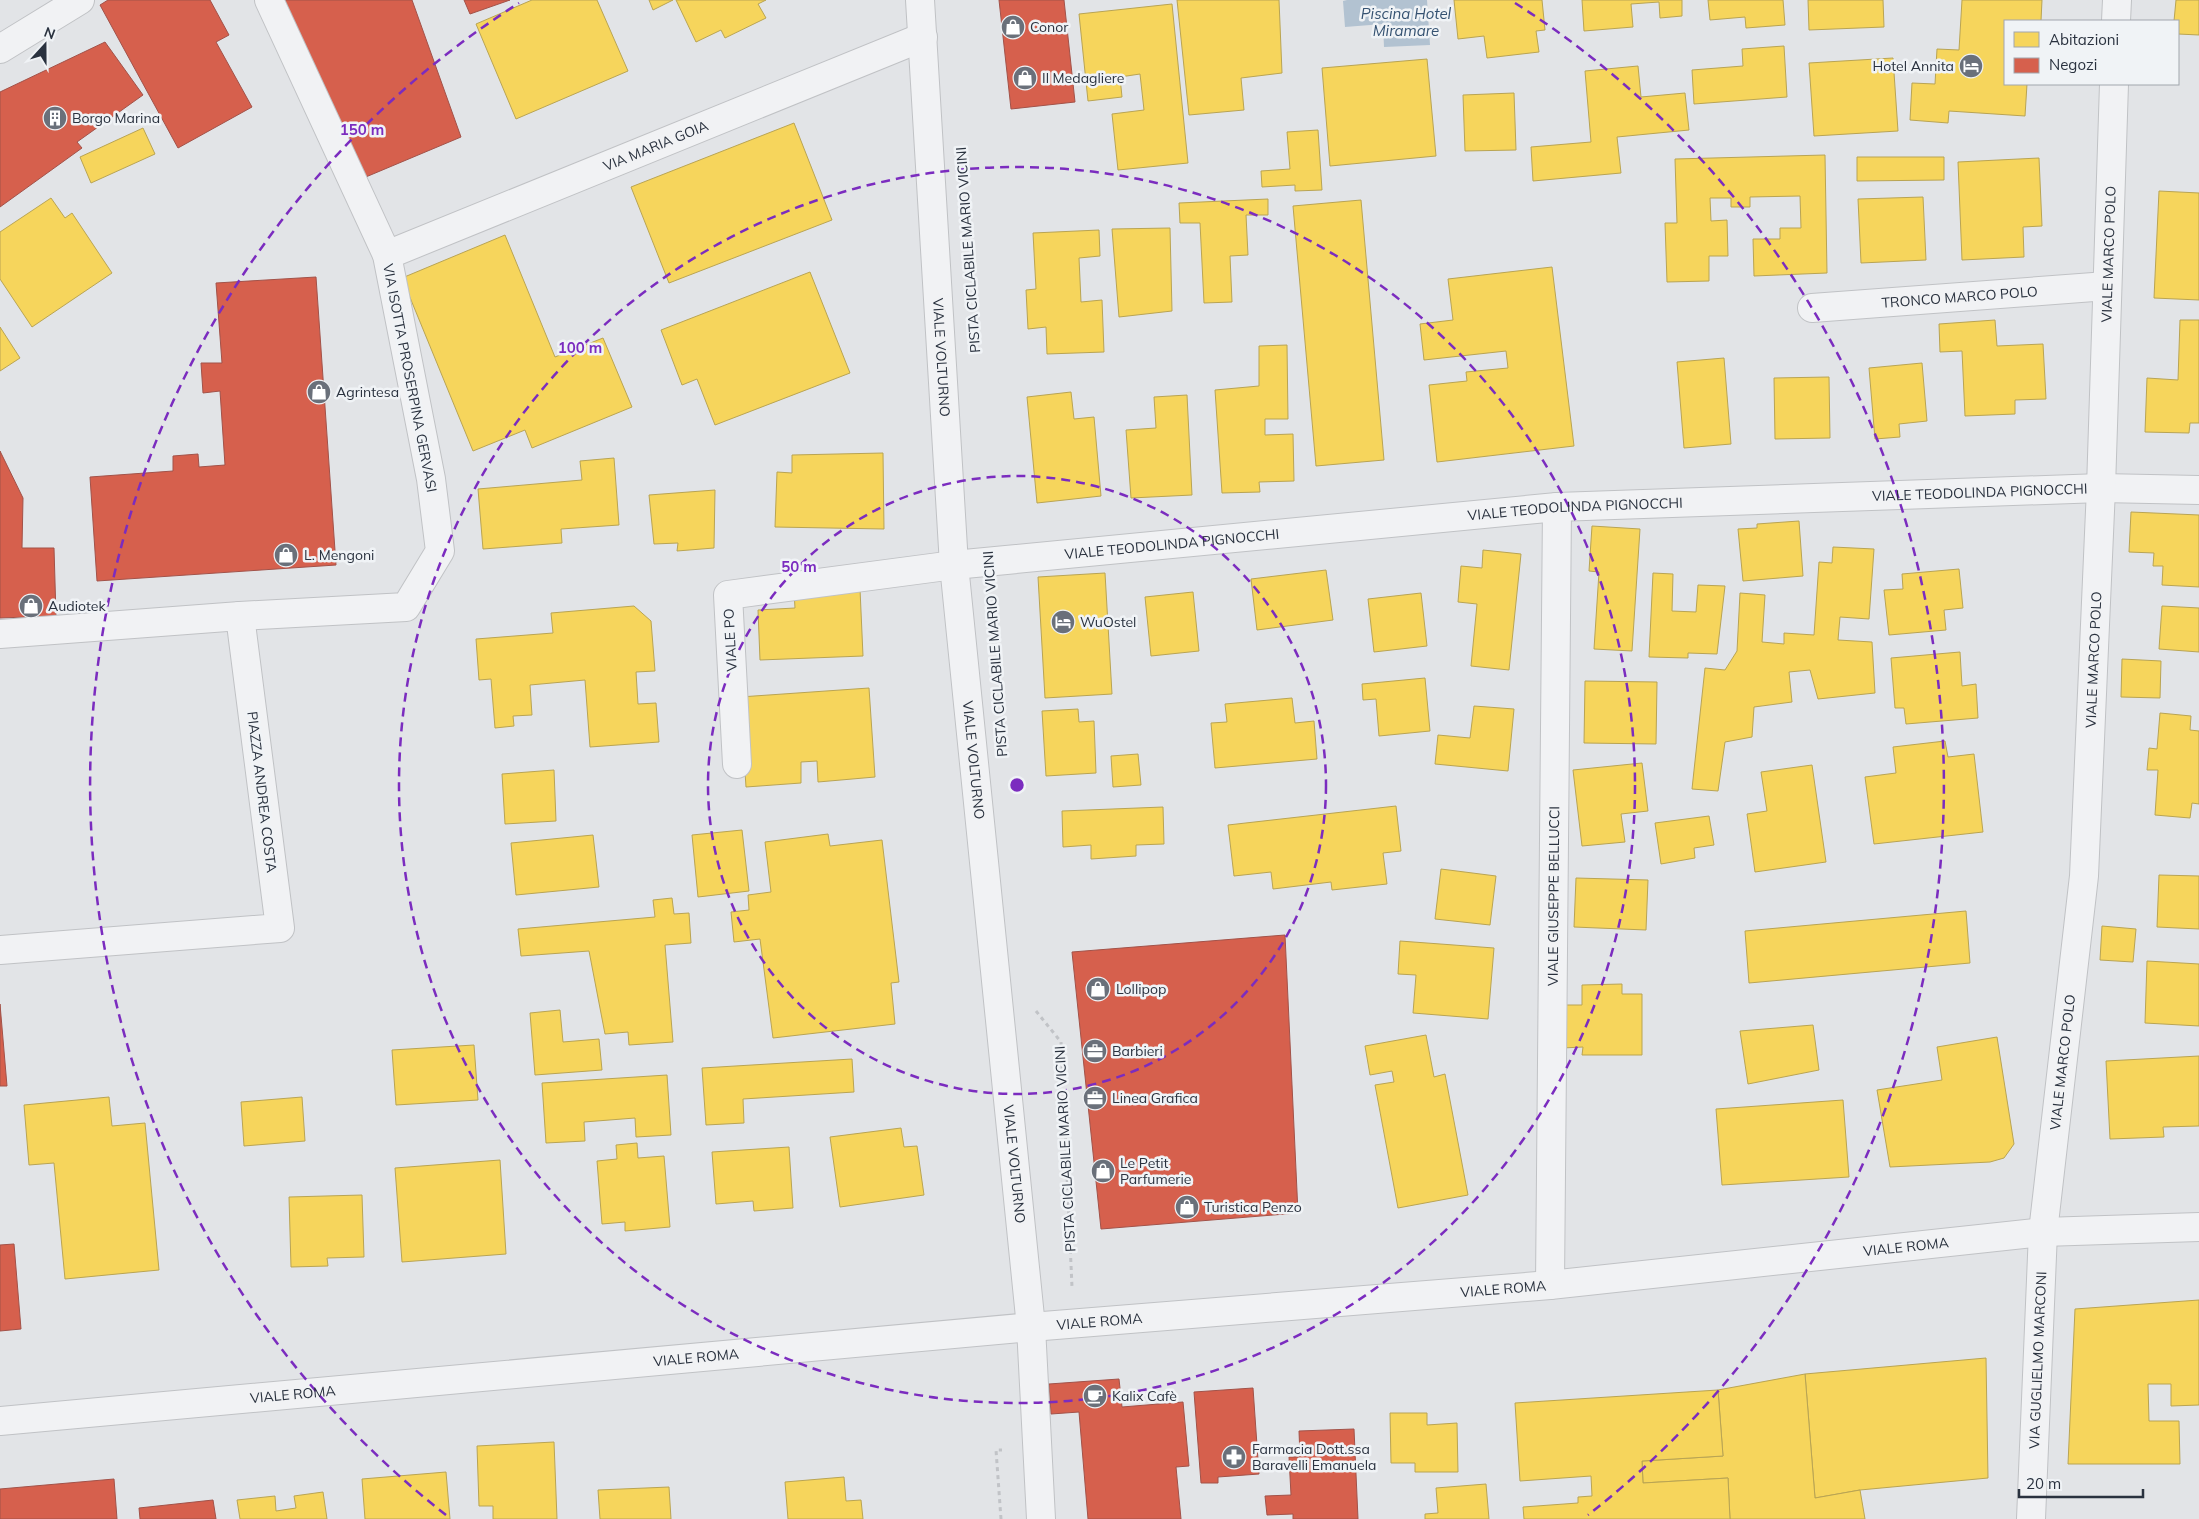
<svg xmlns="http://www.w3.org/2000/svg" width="2199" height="1519" font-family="Mulish,sans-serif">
<rect width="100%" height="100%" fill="#e2e4e7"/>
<path fill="#b2c2d1" d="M1347,0h80l3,45 -46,2 -1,-23 -38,3 -2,-26z"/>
<g fill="#f6d55c" stroke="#b9a453">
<path d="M532,0h65l31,71 -112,48 -40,-95z"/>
<path d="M649,0h24l-20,10z"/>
<path d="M676,0h90l-8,4 8,14 -41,20 -4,-8 -25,12z"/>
<path d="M1177,0h102l3,73 -41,5 3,32 -55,5z"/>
<path d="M1454,0h88l3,30 -9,1 3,21 -52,6 -3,-22 -26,3z"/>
<path d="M1582,0h100v16l-22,2 -1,-16 -28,2 2,23 -49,4z"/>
<path d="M1708,0h75l2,25 -39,3 -1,-11 -35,3z"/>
<path d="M1808,0h75l1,27 -75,3z"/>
<path d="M1962,0h80l-1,21h-36v63h22l-2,32 -76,-5 -1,12 -38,-3 2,-37 23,1 2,-35 22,1z"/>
<path d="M2176,0h23v35l-21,-1v-13h-4z"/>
<path d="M1172,4l16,159 -70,7 -6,-56 32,-4 -4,-36 -20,3 2,20 -34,4 -9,-87z"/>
<path d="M1784,46l3,51 -93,7 -2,-34 51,-4 -1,-17z"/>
<path d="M1893,58l5,73 -84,5 -5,-73z"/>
<path d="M1427,59l9,97 -106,10 -8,-98z"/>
<path d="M1638,66l3,31 44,-4 4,37 -72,7 4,36 -88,8 -2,-34 60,-5 -6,-71z"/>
<path d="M1514,93l2,57 -51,1 -2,-56z"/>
<path d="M794,123l38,97 -163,63 -38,-96z"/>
<path d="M143,128l12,26 -64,29 -11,-26z"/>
<path d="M1318,130l4,60 -27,1v-6l-33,2 -1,-16 29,-2 -3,-37z"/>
<path d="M1825,155l2,118 -73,3 -1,-37h27v-11h21l-1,-32 -50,1v10h-19v-9h-21l1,23 16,-1 1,36h-19v25l-42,1 -2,-59h12l-2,-64z"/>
<path d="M1857,157h87v23l-87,1z"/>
<path d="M2039,158l3,68 -19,1 1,30 -62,3 -4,-98z"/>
<path d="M2159,191l40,2v107l-45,-2z"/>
<path d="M1923,197l3,63 -65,3 -3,-64z"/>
<path d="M51,198l14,20 7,-5 40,60 -80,54 -32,-48v-47z"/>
<path d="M1268,199v16h-22l2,40 -18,1 2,46 -28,1 -4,-80h-20l-1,-20z"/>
<path d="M1361,200l23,260 -68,6 -23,-260z"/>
<path d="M1170,228l2,83 -53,6 -7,-88z"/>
<path d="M1099,230l1,26 -21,2 2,44 21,-2 2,52 -57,2 -1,-27 -18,2 -2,-39 10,-1 -3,-56z"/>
<path d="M505,235l50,122 48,-19 29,69 -100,41 -7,-18 -52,21 -71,-173z"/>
<path d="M1552,267l22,179 -137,16 -8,-77 38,-4 -1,-9 42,-4 -2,-17 -82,9 -4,-36 33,-4 -5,-41z"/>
<path d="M810,272l40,101 -135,52 -18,-46 -15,6 -21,-55z"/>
<path d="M1995,320l2,26 46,-2 3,55 -31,1v14l-50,2 -3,-65 -22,1 -1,-28z"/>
<path d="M2180,320h19v103h-9l-1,10 -44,-1 2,-54 31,2z"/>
<path d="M0,327l20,31 -20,13z"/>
<path d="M1287,345l1,74h-23v16l28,-1 1,47 -35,1 1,10 -38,1 -7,-103 44,-4v-40z"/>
<path d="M1724,358l7,86 -47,4 -7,-86z"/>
<path d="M1922,363l5,58 -28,3 1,13 -25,2 -6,-71z"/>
<path d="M1829,377l1,61 -55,1 -1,-61z"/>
<path d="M1071,392l3,27 20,-2 7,79 -64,7 -10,-106z"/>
<path d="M1187,395l5,100 -61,3 -5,-68 30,-2 -2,-31z"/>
<path d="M883,453l1,76 -109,-2 2,-55 15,1v-18z"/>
<path d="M614,458l5,67 -58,4 1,14 -79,6 -5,-60 104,-9 -2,-19z"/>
<path d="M715,490l-1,58 -37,3 1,-8 -24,1 -5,-49z"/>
<path d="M2131,512l68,3v72l-37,-2 1,-19h-10l1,-13 -25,-1z"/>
<path d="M1799,521l4,55 -60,5 -5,-52 19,-1v-4z"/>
<path d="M1592,526l48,3 -8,122 -38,-2 5,-77 -10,-1z"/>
<path d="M1833,547l41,2 -5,70 -29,-2 -2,23 34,2 3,51 -57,6 -8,-29 -21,2 3,30 -38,5 -2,30 -27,5 -7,49 -26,-2 13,-121 20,2 12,-19 3,-58 25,2 -3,47 22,2v-11l30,2 5,-73 13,1z"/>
<path d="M1483,550l38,4 -12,116 -38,-4 6,-62 -19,-2 3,-36 21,2z"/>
<path d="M1959,569l4,39 -19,2 2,20 -57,5 -5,-45 19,-1 -1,-15z"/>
<path d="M1326,570l7,50 -76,10 -6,-51z"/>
<path d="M1105,573l7,121 -67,4 -7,-121z"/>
<path d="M1653,573l20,1 -1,37 24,1 2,-27 27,1 -8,68 -29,-1v5l-39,-1z"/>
<path d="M860,589l3,67 -103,4 -2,-50 37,-2 -1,-16z"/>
<path d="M1193,592l6,59 -48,5 -6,-59z"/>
<path d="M1421,593l6,53 -53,6 -6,-53z"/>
<path d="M634,606l17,15 4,50 -19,1 2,32 18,-1 3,39 -69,5 -5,-67 -55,5 2,30 -19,1 1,10 -19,2 -4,-49 -12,1 -3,-41 77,-6 -2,-20z"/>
<path d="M2162,606l37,2v44l-40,-3z"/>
<path d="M1960,652l2,34 14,-2 2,34 -72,6 -2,-16h-9l-4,-50z"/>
<path d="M2122,659l39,2 -1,37 -39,-1z"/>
<path d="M1425,678l5,53 -51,5 -3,-37 -13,1 -1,-16z"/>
<path d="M1585,681l72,1 -1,62 -72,-1z"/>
<path d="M869,688l6,89 -57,5 -1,-21 -16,1v21l-55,4 -6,-90z"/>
<path d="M1292,698l3,25 19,-2 3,38 -102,9 -4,-45 16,-1 -2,-18z"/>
<path d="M1474,706l40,3 -6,62 -73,-7 3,-29 32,3z"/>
<path d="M1078,709l1,13 15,-1 2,52 -50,3 -4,-65z"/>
<path d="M2160,713l31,3 -1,14 9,1v73l-7,-1 -2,15 -35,-3 3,-45h-11l2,-22 8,1z"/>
<path d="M1945,741l3,16 26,-3 9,78 -109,12 -9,-67 31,-4 -3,-26z"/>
<path d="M1138,754l3,31 -28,2 -2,-31z"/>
<path d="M1642,763l6,48 -27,3 4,28 -43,4 -9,-76z"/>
<path d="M1812,765l14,97 -71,10 -8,-58 20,-3 -6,-39z"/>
<path d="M554,770l2,51 -51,3 -3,-50z"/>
<path d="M1396,806l5,45 -18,2 4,31 -55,6 -1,-8 -58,7 -2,-17 -37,4 -6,-51z"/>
<path d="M1163,807l1,37 -28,1v11l-45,3v-14l-28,2 -1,-36z"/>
<path d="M1709,816l5,29 -20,3 1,10 -34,6 -6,-41z"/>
<path d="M742,830l7,61 -51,6 -6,-62z"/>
<path d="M828,834l2,12 52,-6 17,142 -8,1 4,41 -122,14 -13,-99 -26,3 -3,-30 18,-2 -1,-15 23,-3 -6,-50z"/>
<path d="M593,835l6,52 -83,8 -5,-52z"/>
<path d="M1441,869l55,7 -6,49 -55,-6z"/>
<path d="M2159,875l40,1v53l-42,-2z"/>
<path d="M1576,878l72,2 -2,50 -72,-3z"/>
<path d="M672,898l2,16 15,-1 2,30 -26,2 8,97 -44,3 -1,-13 -23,2 -16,-83 -68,5 -3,-27 137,-12 -2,-17z"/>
<path d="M1966,911l4,52 -221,20 -4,-52z"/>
<path d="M2102,926l34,3 -3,33 -33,-2z"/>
<path d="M1400,941l94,7 -6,71 -75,-6 3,-38 -18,-1z"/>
<path d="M2147,961l52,3v62l-54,-3z"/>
<path d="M1622,984v10h20v61h-60l1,-8 -21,1v-43h20v-20z"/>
<path d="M560,1010l3,32 36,-3 3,31 -67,5 -5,-62z"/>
<path d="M1813,1025l6,45 -71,14 -8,-53z"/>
<path d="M1426,1035l8,42 11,-3 23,121 -70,13 -23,-123 19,-3 -2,-11 -22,4 -5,-29z"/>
<path d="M1997,1037l17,107 -10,14 -14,4 -100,5 -13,-77 65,-10 -5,-33z"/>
<path d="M474,1045l4,55 -82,5 -4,-55z"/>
<path d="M2199,1056v70l-36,1 1,10 -54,2 -4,-78z"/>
<path d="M852,1059l2,33 -111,7 1,24 -38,2 -4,-57z"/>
<path d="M667,1075l4,60 -35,2 -1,-19 -51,4 1,19 -39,2 -4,-60z"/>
<path d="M109,1097l3,29 33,-3 14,147 -94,9 -11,-116 -25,2 -5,-60z"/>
<path d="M302,1097l3,44 -61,5 -3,-44z"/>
<path d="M1843,1100l6,77 -127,8 -6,-76z"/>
<path d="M901,1128l3,19 13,-1 7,49 -84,12 -10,-70z"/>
<path d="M637,1143l1,15 26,-2 6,71 -45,4v-9l-23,2 -5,-63 20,-2 -1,-14z"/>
<path d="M789,1147l4,61 -39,3 -1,-10 -37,3 -4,-52z"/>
<path d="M500,1160l6,94 -104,8 -7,-94z"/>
<path d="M362,1195l2,62 -37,1 1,8 -37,1 -2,-70z"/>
<path d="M2199,1300v105l-28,1v-22h-23l1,37h30l1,43h-112l7,-155z"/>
<path d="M1986,1358l2,120 -128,12 -45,8 -10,-124z"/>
<path d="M1805,1374l10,124 45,-8 5,29h-135l-2,-41 -85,5 -1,-22 81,-5 -5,-66z"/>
<path d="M1718,1390l5,66 -81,5 1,22 85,-5 2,41h-206l-1,-12 55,-4v-6l14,-1 -1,-20 -71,5 -5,-78z"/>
<path d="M1390,1413h37v12l30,-2 1,49h-43v-9h-24z"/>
<path d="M554,1442l3,77h-64v-13h-14l-2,-60z"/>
<path d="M446,1472l4,47h-85l-3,-40z"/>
<path d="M844,1477l2,24 15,-1 2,19h-75l-3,-37z"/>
<path d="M1486,1484l3,35h-64v-5l13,-1 -2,-25z"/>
<path d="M669,1487l2,32h-71l-2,-29z"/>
<path d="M323,1492l4,27h-87l-3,-19 38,-4 1,15 20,-3 -2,-12z"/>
</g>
<g fill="#d6604d" stroke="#a25249">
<path d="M108,0h102l19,35 -13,7 36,65 -74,41 -78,-143z"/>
<path d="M285,0h127l49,137 -100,42z"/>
<path d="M464,0h46l-40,14z"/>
<path d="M999,0h65l11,102 -64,7z"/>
<path d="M105,42l38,53 -66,47 5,6 -82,59v-115z"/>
<path d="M316,277l20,288 -239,16 -7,-104 83,-6v-15l25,-2 1,13 26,-2 -5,-74 -17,2 -2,-30h21l-6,-80z"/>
<path d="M0,451l23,47 -1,50h32l2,68 -56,2z"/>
<path d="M1285,935l13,278 -197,16 -29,-277z"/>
<path d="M0,1004l7,82h-7z"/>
<path d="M14,1244l7,85 -21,2v-86z"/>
<path d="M1119,1379l3,28 61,-5 6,64 -13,1 5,52h-93l-9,-107 -28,2 -2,-30z"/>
<path d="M1253,1388l6,86 -41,3v6h-17l-7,-91z"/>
<path d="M1354,1429l4,90h-65v-5l-26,1 -2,-19 26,-1 -2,-38h11l-1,-26z"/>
<path d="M114,1479l3,40h-117v-30z"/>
<path d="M213,1500l3,19h-76l-1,-11z"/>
</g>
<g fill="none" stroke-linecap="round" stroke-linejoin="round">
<g stroke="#c0c2c5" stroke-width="30">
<g id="minor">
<path d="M2116,21l1,-21"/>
<path id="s1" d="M387,255l536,-218"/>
<path id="s2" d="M1812,308l295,-22"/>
<path id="s3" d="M737,764l-9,-169 226,-30 603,-58 544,-19 98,2"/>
<path d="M0,950l280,-22 -40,-312"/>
<path id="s4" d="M1550,1285l7,-778"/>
<path id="s5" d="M0,1421l1031,-94 519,-42 493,-53 156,-5"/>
<path id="s6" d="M2031,1519l12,-287 41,-356 17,-388 13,-404"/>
</g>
</g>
<g stroke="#c0c2c5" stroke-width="30">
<g id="tertiary">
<path id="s7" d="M920,0l34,565 77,762 10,192"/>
<path d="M0,49l80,-49"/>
<path d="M0,634l240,-18 166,-9 34,-56 -9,-72 -44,-224 -118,-255"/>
</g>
</g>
<g stroke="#c1c3c7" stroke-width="3" stroke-dasharray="4 4" stroke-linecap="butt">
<path d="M1036,1011l25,31 11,245"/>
<path d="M1001,1519l-5,-69h6"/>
</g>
<use href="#minor" stroke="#f1f2f4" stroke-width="28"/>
<use href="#tertiary" stroke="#f1f2f4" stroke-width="28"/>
</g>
<g fill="none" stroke="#7b2cbf" stroke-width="2.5" stroke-dasharray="9 6">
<circle cx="1017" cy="785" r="309"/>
<circle cx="1017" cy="785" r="618"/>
<path d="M446 1515A927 927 0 0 1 519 3M1515 3A927 927 0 0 1 1588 1515"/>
</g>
<defs>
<g id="shop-disc" transform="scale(1.25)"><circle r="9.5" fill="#6a707a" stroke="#f0f3f6"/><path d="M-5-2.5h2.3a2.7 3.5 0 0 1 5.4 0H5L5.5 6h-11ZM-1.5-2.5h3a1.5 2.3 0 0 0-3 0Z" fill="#fff"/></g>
<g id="hotel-disc" transform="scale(1.25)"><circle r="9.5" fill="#6a707a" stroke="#f0f3f6"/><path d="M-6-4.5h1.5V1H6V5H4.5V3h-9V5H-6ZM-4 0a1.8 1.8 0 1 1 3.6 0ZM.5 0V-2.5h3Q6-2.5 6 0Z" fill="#fff"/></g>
<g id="building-disc" transform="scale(1.25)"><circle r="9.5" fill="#6a707a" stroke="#f0f3f6"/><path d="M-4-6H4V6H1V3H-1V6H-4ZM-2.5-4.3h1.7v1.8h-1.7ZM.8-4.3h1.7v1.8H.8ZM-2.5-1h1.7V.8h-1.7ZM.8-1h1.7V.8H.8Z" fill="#fff"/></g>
<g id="office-disc" transform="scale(1.25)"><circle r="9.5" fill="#6a707a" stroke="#f0f3f6"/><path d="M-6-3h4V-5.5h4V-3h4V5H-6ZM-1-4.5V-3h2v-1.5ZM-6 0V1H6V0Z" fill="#fff"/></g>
<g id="cafe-disc" transform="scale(1.25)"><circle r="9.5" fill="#6a707a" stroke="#f0f3f6"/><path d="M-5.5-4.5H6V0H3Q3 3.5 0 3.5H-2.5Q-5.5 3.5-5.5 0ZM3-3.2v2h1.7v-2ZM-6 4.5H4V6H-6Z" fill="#fff"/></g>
<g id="pharmacy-disc" transform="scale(1.25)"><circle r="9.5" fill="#6a707a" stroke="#f0f3f6"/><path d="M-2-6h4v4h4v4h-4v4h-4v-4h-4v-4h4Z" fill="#fff"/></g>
</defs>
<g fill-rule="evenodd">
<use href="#shop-disc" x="1013" y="27"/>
<use href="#hotel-disc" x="1971" y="66"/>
<use href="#shop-disc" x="1025" y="78"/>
<use href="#building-disc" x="55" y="118"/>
<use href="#shop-disc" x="319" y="392"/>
<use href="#shop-disc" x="286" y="555"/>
<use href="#shop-disc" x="31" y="606"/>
<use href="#hotel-disc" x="1063" y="622"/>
<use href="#shop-disc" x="1098" y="989"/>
<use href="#office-disc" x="1095" y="1051"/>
<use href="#office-disc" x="1095" y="1098"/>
<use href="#shop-disc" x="1103" y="1171"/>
<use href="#shop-disc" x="1187" y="1207"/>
<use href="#cafe-disc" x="1095" y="1396"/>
<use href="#pharmacy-disc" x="1234" y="1457"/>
</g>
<g text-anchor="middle" stroke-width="5" stroke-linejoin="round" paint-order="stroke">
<g font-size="14" fill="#2a323f" stroke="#f0f3f6" text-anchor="start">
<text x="1030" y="32">Conor</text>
<text x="1954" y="71" text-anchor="end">Hotel Annita</text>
<text x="1042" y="83">Il Medagliere</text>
<text x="72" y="123">Borgo Marina</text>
<text x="336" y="397">Agrintesa</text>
<text x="304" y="560">L. Mengoni</text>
<text x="48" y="611">Audiotek</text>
<text x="1080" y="627">WuOstel</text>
<text x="1116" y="994">Lollipop</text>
<text x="1112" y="1056">Barbieri</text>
<text x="1112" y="1103">Linea Grafica</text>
<text x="1120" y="1168">Le Petit<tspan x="1120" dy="16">Parfumerie</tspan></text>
<text x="1204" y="1212">Turistica Penzo</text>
<text x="1112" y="1401">Kalix Cafè</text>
<text x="1252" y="1454">Farmacia Dott.ssa<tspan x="1252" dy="16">Baravelli Emanuela</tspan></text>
</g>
<g font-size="14" fill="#2a323f" stroke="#f0f3f6">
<text dy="5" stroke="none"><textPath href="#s1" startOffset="290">VIA MARIA GOIA</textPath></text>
<text transform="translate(968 250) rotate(-94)" y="5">PISTA CICLABILE MARIO VICINI</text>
<text dy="5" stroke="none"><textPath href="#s6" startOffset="1268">VIALE MARCO POLO</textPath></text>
<text dy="5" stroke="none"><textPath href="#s2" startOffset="148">TRONCO MARCO POLO</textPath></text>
<text dy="5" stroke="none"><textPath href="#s7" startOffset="358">VIALE VOLTURNO</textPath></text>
<text transform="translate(410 378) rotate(79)" y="5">VIA ISOTTA PROSERPINA GERVASI</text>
<text dy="5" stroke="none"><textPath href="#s3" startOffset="1426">VIALE TEODOLINDA PIGNOCCHI</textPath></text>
<text dy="5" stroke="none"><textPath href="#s3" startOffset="1021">VIALE TEODOLINDA PIGNOCCHI</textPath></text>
<text dy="5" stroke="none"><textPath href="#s3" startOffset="616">VIALE TEODOLINDA PIGNOCCHI</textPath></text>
<text transform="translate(730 640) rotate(-93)" y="5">VIALE PO</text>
<text transform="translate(995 654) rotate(-94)" y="5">PISTA CICLABILE MARIO VICINI</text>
<text dy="5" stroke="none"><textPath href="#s6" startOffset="862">VIALE MARCO POLO</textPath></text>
<text dy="5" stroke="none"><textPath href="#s7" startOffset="762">VIALE VOLTURNO</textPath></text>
<text transform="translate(262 792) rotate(83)" y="5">PIAZZA ANDREA COSTA</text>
<text dy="5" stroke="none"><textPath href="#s4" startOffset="389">VIALE GIUSEPPE BELLUCCI</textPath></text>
<text dy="5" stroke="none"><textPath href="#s6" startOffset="458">VIALE MARCO POLO</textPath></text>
<text transform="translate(1065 1149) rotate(-93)" y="5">PISTA CICLABILE MARIO VICINI</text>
<text dy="5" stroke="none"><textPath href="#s7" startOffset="1168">VIALE VOLTURNO</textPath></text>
<text dy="5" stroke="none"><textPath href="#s5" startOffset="1914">VIALE ROMA</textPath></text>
<text dy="5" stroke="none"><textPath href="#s5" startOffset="1509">VIALE ROMA</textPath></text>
<text dy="5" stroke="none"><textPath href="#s5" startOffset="1104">VIALE ROMA</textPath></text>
<text dy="5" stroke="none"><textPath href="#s5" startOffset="699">VIALE ROMA</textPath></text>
<text dy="5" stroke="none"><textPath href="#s6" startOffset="159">VIA GUGLIELMO MARCONI</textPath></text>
<text dy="5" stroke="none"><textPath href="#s5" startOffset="294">VIALE ROMA</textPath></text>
</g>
<g font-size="15" font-style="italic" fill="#355271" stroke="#f0f3f6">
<text x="1406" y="19">Piscina Hotel<tspan x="1406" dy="17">Miramare</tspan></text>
</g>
</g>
<circle cx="1017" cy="785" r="8" fill="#7b2cbf" stroke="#f0f3f6" stroke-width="2.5"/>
<g font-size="15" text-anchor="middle" font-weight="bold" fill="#7b2cbf" stroke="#f0f3f6" stroke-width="5" stroke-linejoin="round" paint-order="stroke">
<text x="362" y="135">150 m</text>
<text x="580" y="353">100 m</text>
<text x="799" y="572">50 m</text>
</g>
<rect x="2004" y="20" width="175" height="65" fill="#f0f3f6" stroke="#a1a6ad"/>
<rect x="2014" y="32" width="25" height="15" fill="#f6d55c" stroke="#a1a6ad"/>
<text x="2049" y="45" font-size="15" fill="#2a323f">Abitazioni</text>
<rect x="2014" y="58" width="25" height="15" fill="#d6604d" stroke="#a1a6ad"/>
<text x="2049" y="70" font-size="15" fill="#2a323f">Negozi</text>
<g transform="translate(45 45) rotate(21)" stroke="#f0f3f6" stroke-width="4" paint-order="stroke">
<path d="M0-4L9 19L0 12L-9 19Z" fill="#2a323f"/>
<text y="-8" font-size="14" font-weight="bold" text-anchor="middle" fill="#2a323f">N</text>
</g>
<path d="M2019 1489v8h124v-8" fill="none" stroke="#2a323f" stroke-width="2.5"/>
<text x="2026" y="1489" font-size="15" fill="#2a323f" stroke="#f0f3f6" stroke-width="4" paint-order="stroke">20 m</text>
</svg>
